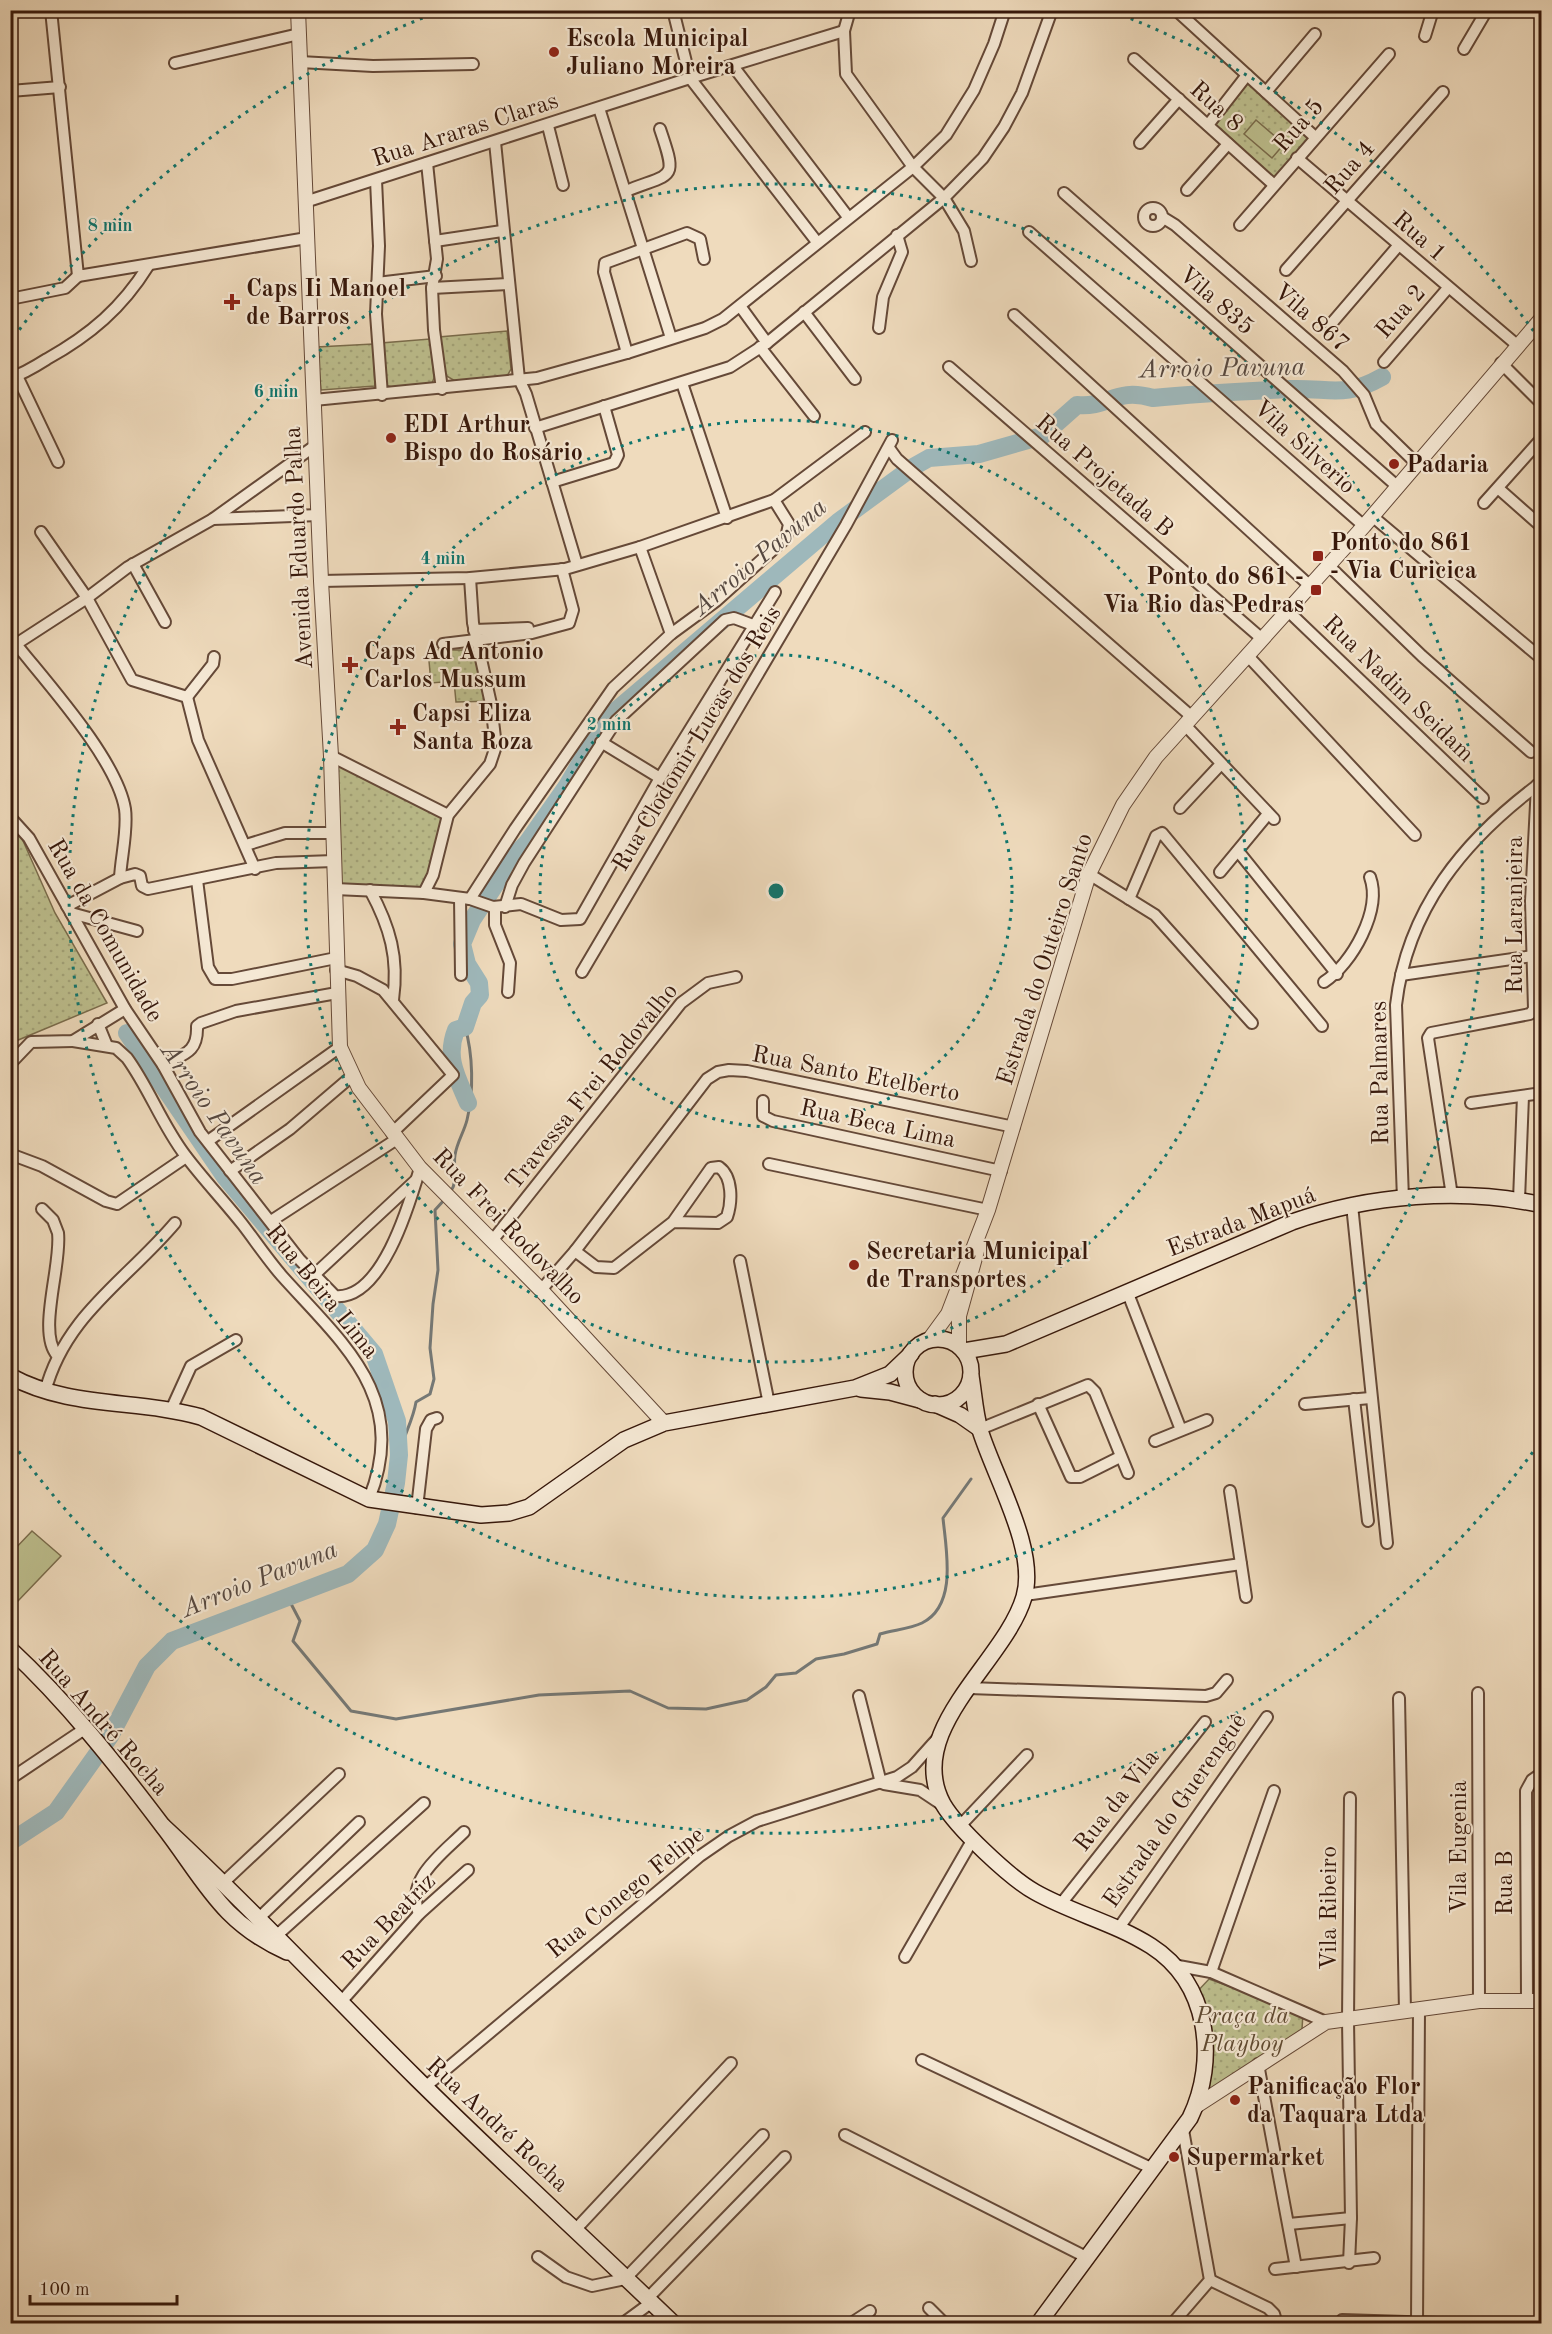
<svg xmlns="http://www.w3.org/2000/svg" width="1552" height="2334" font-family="'Old Standard TT',serif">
<defs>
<pattern id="park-dots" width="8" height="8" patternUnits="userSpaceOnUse" patternTransform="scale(1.5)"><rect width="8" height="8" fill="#bdbf8e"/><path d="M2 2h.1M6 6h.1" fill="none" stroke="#a3a379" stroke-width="1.8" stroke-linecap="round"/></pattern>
</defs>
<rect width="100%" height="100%" fill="#efdbbd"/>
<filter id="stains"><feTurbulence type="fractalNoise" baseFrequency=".00333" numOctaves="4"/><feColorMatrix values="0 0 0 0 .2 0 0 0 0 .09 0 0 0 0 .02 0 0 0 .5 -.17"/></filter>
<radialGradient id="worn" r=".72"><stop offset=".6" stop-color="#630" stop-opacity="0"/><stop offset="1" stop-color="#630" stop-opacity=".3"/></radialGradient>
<g fill="url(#park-dots)" stroke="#7a6c4c" stroke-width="1.5">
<path d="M1247,82l61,56 -35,42 -59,-55z"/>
<path d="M507,331l4,38 -4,7 -52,5 -10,-6 -6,-38z"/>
<path d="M430,339l4,39 -2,5 -40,4 -7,-2 -4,-42z"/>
<path d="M373,344l2,42 -54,4 -4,-43z"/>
<path d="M428,650h57l8,51 -37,1 -2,-21 -23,2z"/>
<path d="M336,762l112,53 -17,78 -93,-8z"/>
<path d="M11,823l5,2 39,88 52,90 -96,40z"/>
<path d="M1209,1979l94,34 -1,16 -4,7 -96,62 -8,-103z"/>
</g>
<g fill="#bdbf8e" stroke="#7a6c4c" stroke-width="1.5">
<path d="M1256,120l28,24 -12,14 -28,-24z"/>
<path d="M32,1531l29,25 -44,46 -6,-5v-44z"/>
</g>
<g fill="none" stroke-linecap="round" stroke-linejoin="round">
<g stroke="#757875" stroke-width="3">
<path d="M451,1191c7,-10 2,-24 4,-36 2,-13 9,-23 12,-35 7,-28 6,-66 -2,-93"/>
<path d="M399,1455c4,-19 14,-34 17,-53l14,-8 4,-15 -4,-31 3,-44 5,-34 -3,-60 10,-11"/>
<path d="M288,1598l12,23 -7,20 58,70 45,8 143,-24 91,-4 38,17 38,1 41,-9 19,-13 10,-12 20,-2 20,-14 28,-5 33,-10 3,-10c13,-4 30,-5 42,-11 36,-18 24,-73 21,-105l28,-39"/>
</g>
<g stroke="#9eb8bb" stroke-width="18">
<path d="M468,1103c-11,-26 -23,-45 -12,-73l9,-3 8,-24 7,-8 -1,-12 -12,-19 -5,-20 10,-24 27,-41 6,-15 22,-21 40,-57 39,-67 232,-197 75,-55 16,-9 50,-4 63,-18 35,-31c32,3 38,-18 76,-7 46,-5 93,-7 139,-9 39,-1 53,9 90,-12"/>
<path d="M10,1842l46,-30 54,-76 37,-70 25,-25 176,-67 27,-24 12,-26 9,-41 3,-28 -2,-34 -23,-67 -149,-177 -98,-144"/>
</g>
<g stroke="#654938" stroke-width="14">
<g id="minor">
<path d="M51,10l27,266 229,-38"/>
<path d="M673,10l17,68 127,164"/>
<path d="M850,10l-6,21 2,43 67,93 31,31 20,33 7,30"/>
<path d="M1176,10l139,127"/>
<path d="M1348,11v-1"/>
<path d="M1425,36l8,-26"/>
<path d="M1464,49l23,-39"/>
<path d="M1134,59l139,125"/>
<path d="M300,62l73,4 100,-2"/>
<path d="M175,63l124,-29"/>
<path d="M733,66l115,151"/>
<path d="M10,91l50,-4"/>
<path d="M1266,92l49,-58"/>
<path d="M599,108l72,230"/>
<path d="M1208,125l39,-50"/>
<path d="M548,126l15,59"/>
<path d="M495,142l24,237 7,15 51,171"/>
<path d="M1140,143l39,-44"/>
<path d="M1297,158l220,187"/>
<path d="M427,163l10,96 -5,29 2,42 8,59"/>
<path d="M376,180l3,66 -3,68 6,81"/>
<path d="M1187,190l41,-46"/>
<path d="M626,191c47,-19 52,-9 34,-62"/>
<path d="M1064,193l334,294"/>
<path d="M305,202l385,-124 154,-47"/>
<circle cx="1153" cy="217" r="9"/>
<path d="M1162,217l13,8 168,146 21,24 12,29 41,40"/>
<path d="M1240,225l149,-171"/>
<path d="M1029,232l335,294"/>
<path d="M435,241l67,-10"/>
<path d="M1286,270l157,-178"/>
<path d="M377,283l59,-7"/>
<path d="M432,288l76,-4"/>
<path d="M10,299l55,-11 13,-12"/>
<path d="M740,306l27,37"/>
<path d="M804,312l51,67"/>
<path d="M1014,315l295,270"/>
<path d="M1331,324l67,-78"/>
<path d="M879,328l4,-31 19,-45 -5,-17"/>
<path d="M760,347l54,69"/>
<path d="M627,353l-23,-81 1,-9 82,-30 13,6 4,20"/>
<path d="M1384,362l64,-74"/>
<path d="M1501,363l41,41"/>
<path d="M949,367l312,271"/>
<path d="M17,376l41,86"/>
<path d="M10,378c13,-4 26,-12 37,-19 43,-24 75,-51 101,-93"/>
<path d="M682,383l45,135"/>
<path d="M314,400l223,-22 90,-25 78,-25 18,-9 190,-152 33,-32 28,-45 20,-46 11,-34"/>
<path d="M535,428l195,-61 37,-24 177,-145 39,-40 21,-31 18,-34 30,-83"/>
<path d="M889,448l8,11 295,258"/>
<path d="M552,482l62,-19 4,-8 -14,-49"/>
<path d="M1499,489l43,38"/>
<path d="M1484,503l58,-65"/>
<path d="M1372,516l170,143"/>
<path d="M213,519l106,-4"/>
<path d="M41,532l46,66 45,82 55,17 11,43 57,129"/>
<path d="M640,547l31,87"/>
<path d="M133,564l32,58"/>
<path d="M1327,564l95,92 109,96"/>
<path d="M321,581l149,-3 95,-9 75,-22 134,-47 91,-68"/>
<path d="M1286,609l197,189"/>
<path d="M474,630l54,-2"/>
<path d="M16,644c32,40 101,116 109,165 3,21 -4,48 -5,69"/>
<path d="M443,644l89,-11 37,-10 4,-13 -11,-41"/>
<path d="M10,648l77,-50 41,-31 85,-48 103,-74"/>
<path d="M1247,655l168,180"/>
<path d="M187,697l26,-33 1,-7"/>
<path d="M1185,725l89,94"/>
<path d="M601,742l59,36"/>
<path d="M331,756l117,59"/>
<path d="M1180,808l41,-44"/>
<path d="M10,817l19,21 96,171 38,56 37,67 100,128 35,36c47,5 75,-94 85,-128"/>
<path d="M246,845l39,-12h48"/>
<path d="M1238,851l99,123"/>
<path d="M1220,872l48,-58"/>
<path d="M1089,874l66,41 97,108"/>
<path d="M197,880l11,87 7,12h17l104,-21"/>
<path d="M335,889l89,4 46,6 23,8 28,-3 40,16 19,-1 80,-141 115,-186"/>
<path d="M370,890c20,37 29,68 23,110"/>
<path d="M424,893l9,-18 15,-60 42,-51 6,-18 -5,-42 -18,-81 -3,-45"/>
<path d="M460,898l1,77"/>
<path d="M470,899l45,-70 98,-141 58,-54 45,-33 70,-63 3,-14 -15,-24"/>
<path d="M1129,899l27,-63 6,-3 160,193"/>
<path d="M67,906l53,-28 15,-4 5,2 2,10 6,3 128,-26 58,-2"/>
<path d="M495,907v18l15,38 -2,29"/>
<path d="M505,907l7,-22 12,-22 92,-142 109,-101 9,-2 19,7"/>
<path d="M71,913l66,18"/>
<path d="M336,970l21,6 26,14 70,85 -61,58"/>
<path d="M582,972l264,-447 46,-85"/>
<path d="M1401,975l132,-19"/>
<path d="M1324,982c28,-18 58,-72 46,-105"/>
<path d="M98,1024l9,22"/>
<path d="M73,1041l43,7 11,10c22,30 35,67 58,97 18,24 39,46 58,70 13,17 25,35 39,51 61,68 128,121 87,223"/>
<path d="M10,1064l21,-22 42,-1 52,-32"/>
<path d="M163,1065c21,-11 35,-12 34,-39l4,-3 35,-12 101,-18"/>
<path d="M763,1101v15l10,5 228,50"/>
<path d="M1471,1103l71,-10"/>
<path d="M208,1141l132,-94"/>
<path d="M10,1154l32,12 64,35 11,3 69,-47"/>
<path d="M769,1164l219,46"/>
<path d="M230,1171l60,-42 62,-53"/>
<path d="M1452,1196l-24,-158 3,-5 99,-19 4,-5 -3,-108 6,-116"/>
<path d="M1403,1199l-7,-194c11,-96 68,-165 143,-221"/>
<path d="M1519,1200l4,-104"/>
<path d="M1352,1205l35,338"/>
<path d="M42,1209l11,11 5,13c4,31 -21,99 -1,122"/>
<path d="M271,1221l126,-82"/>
<path d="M492,1241l189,-238 27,-20 28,-6"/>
<path d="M575,1251l21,16 18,1 59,-46 38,-54 8,-1c14,10 13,35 8,50l-9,6 -45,-1"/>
<path d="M740,1261l29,143"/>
<path d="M313,1276l103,-96"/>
<path d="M541,1290l34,-39 132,-172 11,-7 11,-2 18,1 267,56"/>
<path d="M1127,1291l54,139"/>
<path d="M45,1392c20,-77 81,-111 130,-169"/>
<path d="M1354,1399l14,122"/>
<path d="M1038,1404l33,73h9l40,-20"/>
<path d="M1305,1404l65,-6"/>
<path d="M171,1410l20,-44 45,-26"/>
<path d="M980,1429l108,-44 7,7 33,81"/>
<path d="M1155,1441l52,-21"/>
<path d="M1230,1491l16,106"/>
<path d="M417,1508l9,-79 5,-9 6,-2"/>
<path d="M1025,1595l216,-31"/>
<path d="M969,1688l237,8 10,-3 11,-13"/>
<path d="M1478,1693l1,308"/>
<path d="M859,1696l22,87"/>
<path d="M1399,1698l6,314"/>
<path d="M10,1779l76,-51"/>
<path d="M884,1784l36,6 24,16"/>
<path d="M960,1826l67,-71"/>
<path d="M224,1882l115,-108"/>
<path d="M1060,1905l145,-183"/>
<path d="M419,1914c-14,-35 23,-60 45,-82"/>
<path d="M260,1917l99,-95"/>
<path d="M1118,1929l149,-212"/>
<path d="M276,1936l148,-133"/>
<path d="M905,1957l68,-118"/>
<path d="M1173,1965l38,7 115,50"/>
<path d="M1211,1972l63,-181"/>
<path d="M1527,2000l-1,-209 6,-11 10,-7"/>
<path d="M340,2003l79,-89 49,-44"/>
<path d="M922,2060l231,109"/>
<path d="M1258,2064l38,203"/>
<path d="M425,2087l275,-231 29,-20 28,-15 140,-44 15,-10 25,-28"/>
<path d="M845,2135l243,123"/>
<path d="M1289,2224l62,-6"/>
<path d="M576,2229l155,-166"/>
<path d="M538,2257l28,20 26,9 33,-7 138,-144"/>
<path d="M1349,2263l2,-45 -3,-198 2,-222"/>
<path d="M1275,2269l99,-11"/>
<path d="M1210,2280l58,28 6,6 3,10"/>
<path d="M648,2298l137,-141"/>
<path d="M929,2308l16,16"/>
<path d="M1342,2320l96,3"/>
<path d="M622,2324l30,-22"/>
<path d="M850,2324l20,-13"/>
<path d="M1172,2324l38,-44 -27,-150"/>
<path d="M1417,2324l2,-314"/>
</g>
</g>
<g stroke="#654938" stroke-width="16">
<g id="tertiary">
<path d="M298,10l23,571 10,175 9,291 19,41 61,80 121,122 123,133"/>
<path d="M929,1340l19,-26 40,-104 101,-336 34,-69 33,-48 208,-231 178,-208"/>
<path d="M959,1346v-30l19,-69"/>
<path d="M1196,2106l130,-84 153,-21h63"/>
</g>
</g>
<g stroke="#37180b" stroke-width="18">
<g id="secondary">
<circle cx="938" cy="1372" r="33"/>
<path d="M964,1351l42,-7 286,-122c77,-27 169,-35 250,-17"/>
<path d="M10,1376c60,33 128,23 191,41l168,82 112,16 28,-2 20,-6 95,-67 40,-17 191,-35 35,-14 21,-20"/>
<path d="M971,1376c3,18 4,37 9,54 14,46 58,120 44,167 -19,65 -121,133 -81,207 14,24 67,74 92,88 37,21 80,31 116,54 58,37 67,114 39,172l-152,206"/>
<path d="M861,1389l29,3 30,8"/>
<path d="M935,1404l25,11 20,14"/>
<path d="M10,1649c57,53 105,114 152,176 42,54 58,97 125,127"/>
<path d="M163,1826c88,81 169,169 254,253 84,83 172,163 257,245"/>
</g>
</g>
<use href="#minor" stroke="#f5e8d4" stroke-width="10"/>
<use href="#tertiary" stroke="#f5e8d4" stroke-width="14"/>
<use href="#secondary" stroke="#f5e8d4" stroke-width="15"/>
</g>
<g fill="none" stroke="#0f766e" stroke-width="3" stroke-dasharray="3 6">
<circle cx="776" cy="891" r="236"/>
<circle cx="776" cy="891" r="471"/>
<circle cx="776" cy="891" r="707"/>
<path d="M1538 1445A942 942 0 0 1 14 1445M14 337A942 942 0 0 1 438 12M1114 12A942 942 0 0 1 1538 337"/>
</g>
<g fill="#8f2418" stroke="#f5e8d4" stroke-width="2">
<circle cx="554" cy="52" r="6"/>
<path d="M229 293h6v6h6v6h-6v6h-6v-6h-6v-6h6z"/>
<circle cx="391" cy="438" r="6"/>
<circle cx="1394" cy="464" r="6"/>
<rect x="1312" y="550" width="12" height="12" rx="3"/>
<rect x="1310" y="584" width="12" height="12" rx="3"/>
<path d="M347 656h6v6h6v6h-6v6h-6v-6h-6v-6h6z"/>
<path d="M395 718h6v6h6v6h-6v6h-6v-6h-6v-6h6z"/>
<circle cx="854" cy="1265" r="6"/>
<circle cx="1235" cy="2100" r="6"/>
<circle cx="1174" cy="2157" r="6"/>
</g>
<g text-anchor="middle" stroke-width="4.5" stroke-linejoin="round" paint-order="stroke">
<g font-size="24" font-weight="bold" fill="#37180b" stroke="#f5e8d4" text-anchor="start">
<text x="566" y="46">Escola Municipal<tspan x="566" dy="28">Juliano Moreira</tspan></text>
<text x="246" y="296">Caps Ii Manoel<tspan x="246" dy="28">de Barros</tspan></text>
<text x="403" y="432">EDI Arthur<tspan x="403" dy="28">Bispo do Rosário</tspan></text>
<text x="1406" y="472">Padaria</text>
<text x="1330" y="550">Ponto do 861<tspan x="1330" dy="28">- Via Curicica</tspan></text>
<text x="1304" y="584" text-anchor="end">Ponto do 861 -<tspan x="1304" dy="28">Via Rio das Pedras</tspan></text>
<text x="364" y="659">Caps Ad Antonio<tspan x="364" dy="28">Carlos Mussum</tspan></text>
<text x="412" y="721">Capsi Eliza<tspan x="412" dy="28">Santa Roza</tspan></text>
<text x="866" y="1259">Secretaria Municipal<tspan x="866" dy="28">de Transportes</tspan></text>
<text x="1247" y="2094">Panificação Flor<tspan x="1247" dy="28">da Taquara Ltda</tspan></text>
<text x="1186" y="2165">Supermarket</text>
</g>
<g font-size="24" fill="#37180b" stroke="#f5e8d4">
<text transform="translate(1217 106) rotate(42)" y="8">Rua 8</text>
<text transform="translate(1298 125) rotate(-49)" y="8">Rua 5</text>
<text transform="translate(465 129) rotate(-18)" y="8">Rua Araras Claras</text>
<text transform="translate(1349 167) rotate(-49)" y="8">Rua 4</text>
<text transform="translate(1420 236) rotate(41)" y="8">Rua 1</text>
<text transform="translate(1217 300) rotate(41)" y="8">Vila 835</text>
<text transform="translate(1400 311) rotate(-49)" y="8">Rua 2</text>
<text transform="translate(1312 317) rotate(41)" y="8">Vila 867</text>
<text transform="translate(1305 446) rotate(42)" y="8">Vila Silverio</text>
<text transform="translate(1105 475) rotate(41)" y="8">Rua Projetada B</text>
<text transform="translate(298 548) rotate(-93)" y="8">Avenida Eduardo Palha</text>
<text transform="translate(1399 688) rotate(44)" y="8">Rua Nadim Seidam</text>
<text transform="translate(696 738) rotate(-59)" y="8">Rua Clodomir Lucas dos Reis</text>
<text transform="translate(1514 915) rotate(-90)" y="8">Rua Laranjeira</text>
<text transform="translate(106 930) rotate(60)" y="8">Rua da Comunidade</text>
<text transform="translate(1044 959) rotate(-72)" y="8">Estrada do Outeiro Santo</text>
<text transform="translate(856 1073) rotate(11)" y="8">Rua Santo Etelberto</text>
<text transform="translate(1379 1073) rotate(-91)" y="8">Rua Palmares</text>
<text transform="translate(591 1086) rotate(-51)" y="8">Travessa Frei Rodovalho</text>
<text transform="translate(878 1123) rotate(12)" y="8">Rua Beca Lima</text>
<text transform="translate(1241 1221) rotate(-21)" y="8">Estrada Mapuá</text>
<text transform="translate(509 1226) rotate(46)" y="8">Rua Frei Rodovalho</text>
<text transform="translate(323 1291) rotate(51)" y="8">Rua Beira Lima</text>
<text transform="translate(104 1722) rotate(49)" y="8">Rua André Rocha</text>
<text transform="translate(1116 1800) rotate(-52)" y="8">Rua da Vila</text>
<text transform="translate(1174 1810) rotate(-55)" y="8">Estrada do Guerenguê</text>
<text transform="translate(1458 1847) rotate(-90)" y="8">Vila Eugenia</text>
<text transform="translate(1504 1883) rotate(-90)" y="8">Rua B</text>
<text transform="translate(625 1892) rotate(-39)" y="8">Rua Conego Felipe</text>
<text transform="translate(1328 1908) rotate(-90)" y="8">Vila Ribeiro</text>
<text transform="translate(388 1921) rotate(-46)" y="8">Rua Beatriz</text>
<text transform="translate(498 2124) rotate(43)" y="8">Rua André Rocha</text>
</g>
<g font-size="24" font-style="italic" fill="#5f4a32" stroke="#f5e8d4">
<text x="1242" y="2023">Praça da<tspan x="1242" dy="28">Playboy</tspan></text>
</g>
<g font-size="26" font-style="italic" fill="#564840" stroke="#f5e8d4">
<text transform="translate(1222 367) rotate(-1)" y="9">Arroio Pavuna</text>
<text transform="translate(759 556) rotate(-40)" y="9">Arroio Pavuna</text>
<text transform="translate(215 1113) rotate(55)" y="9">Arroio Pavuna</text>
<text transform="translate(259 1578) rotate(-22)" y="9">Arroio Pavuna</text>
</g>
</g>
<circle cx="776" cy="891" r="9" fill="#0f766e" stroke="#f5e8d4" stroke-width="3"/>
<g font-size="18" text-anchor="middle" font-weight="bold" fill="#0f766e" stroke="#f5e8d4" stroke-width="4.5" stroke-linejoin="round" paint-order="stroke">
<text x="110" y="231">8 min</text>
<text x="276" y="397">6 min</text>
<text x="443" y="564">4 min</text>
<text x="609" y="730">2 min</text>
</g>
<rect width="1552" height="2334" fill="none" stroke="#efdbbd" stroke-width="36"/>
<rect x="12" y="12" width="1528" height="2310" fill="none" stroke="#37180b" stroke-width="3"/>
<rect x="18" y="18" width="1516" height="2298" fill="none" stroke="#37180b" stroke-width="1.5"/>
<path d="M30 2295v9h147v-9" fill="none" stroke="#37180b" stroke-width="3"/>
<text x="39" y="2295" font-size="18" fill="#37180b" stroke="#f5e8d4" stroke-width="4.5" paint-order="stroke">100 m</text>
<rect width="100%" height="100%" filter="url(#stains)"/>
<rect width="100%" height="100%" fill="url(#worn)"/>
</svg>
